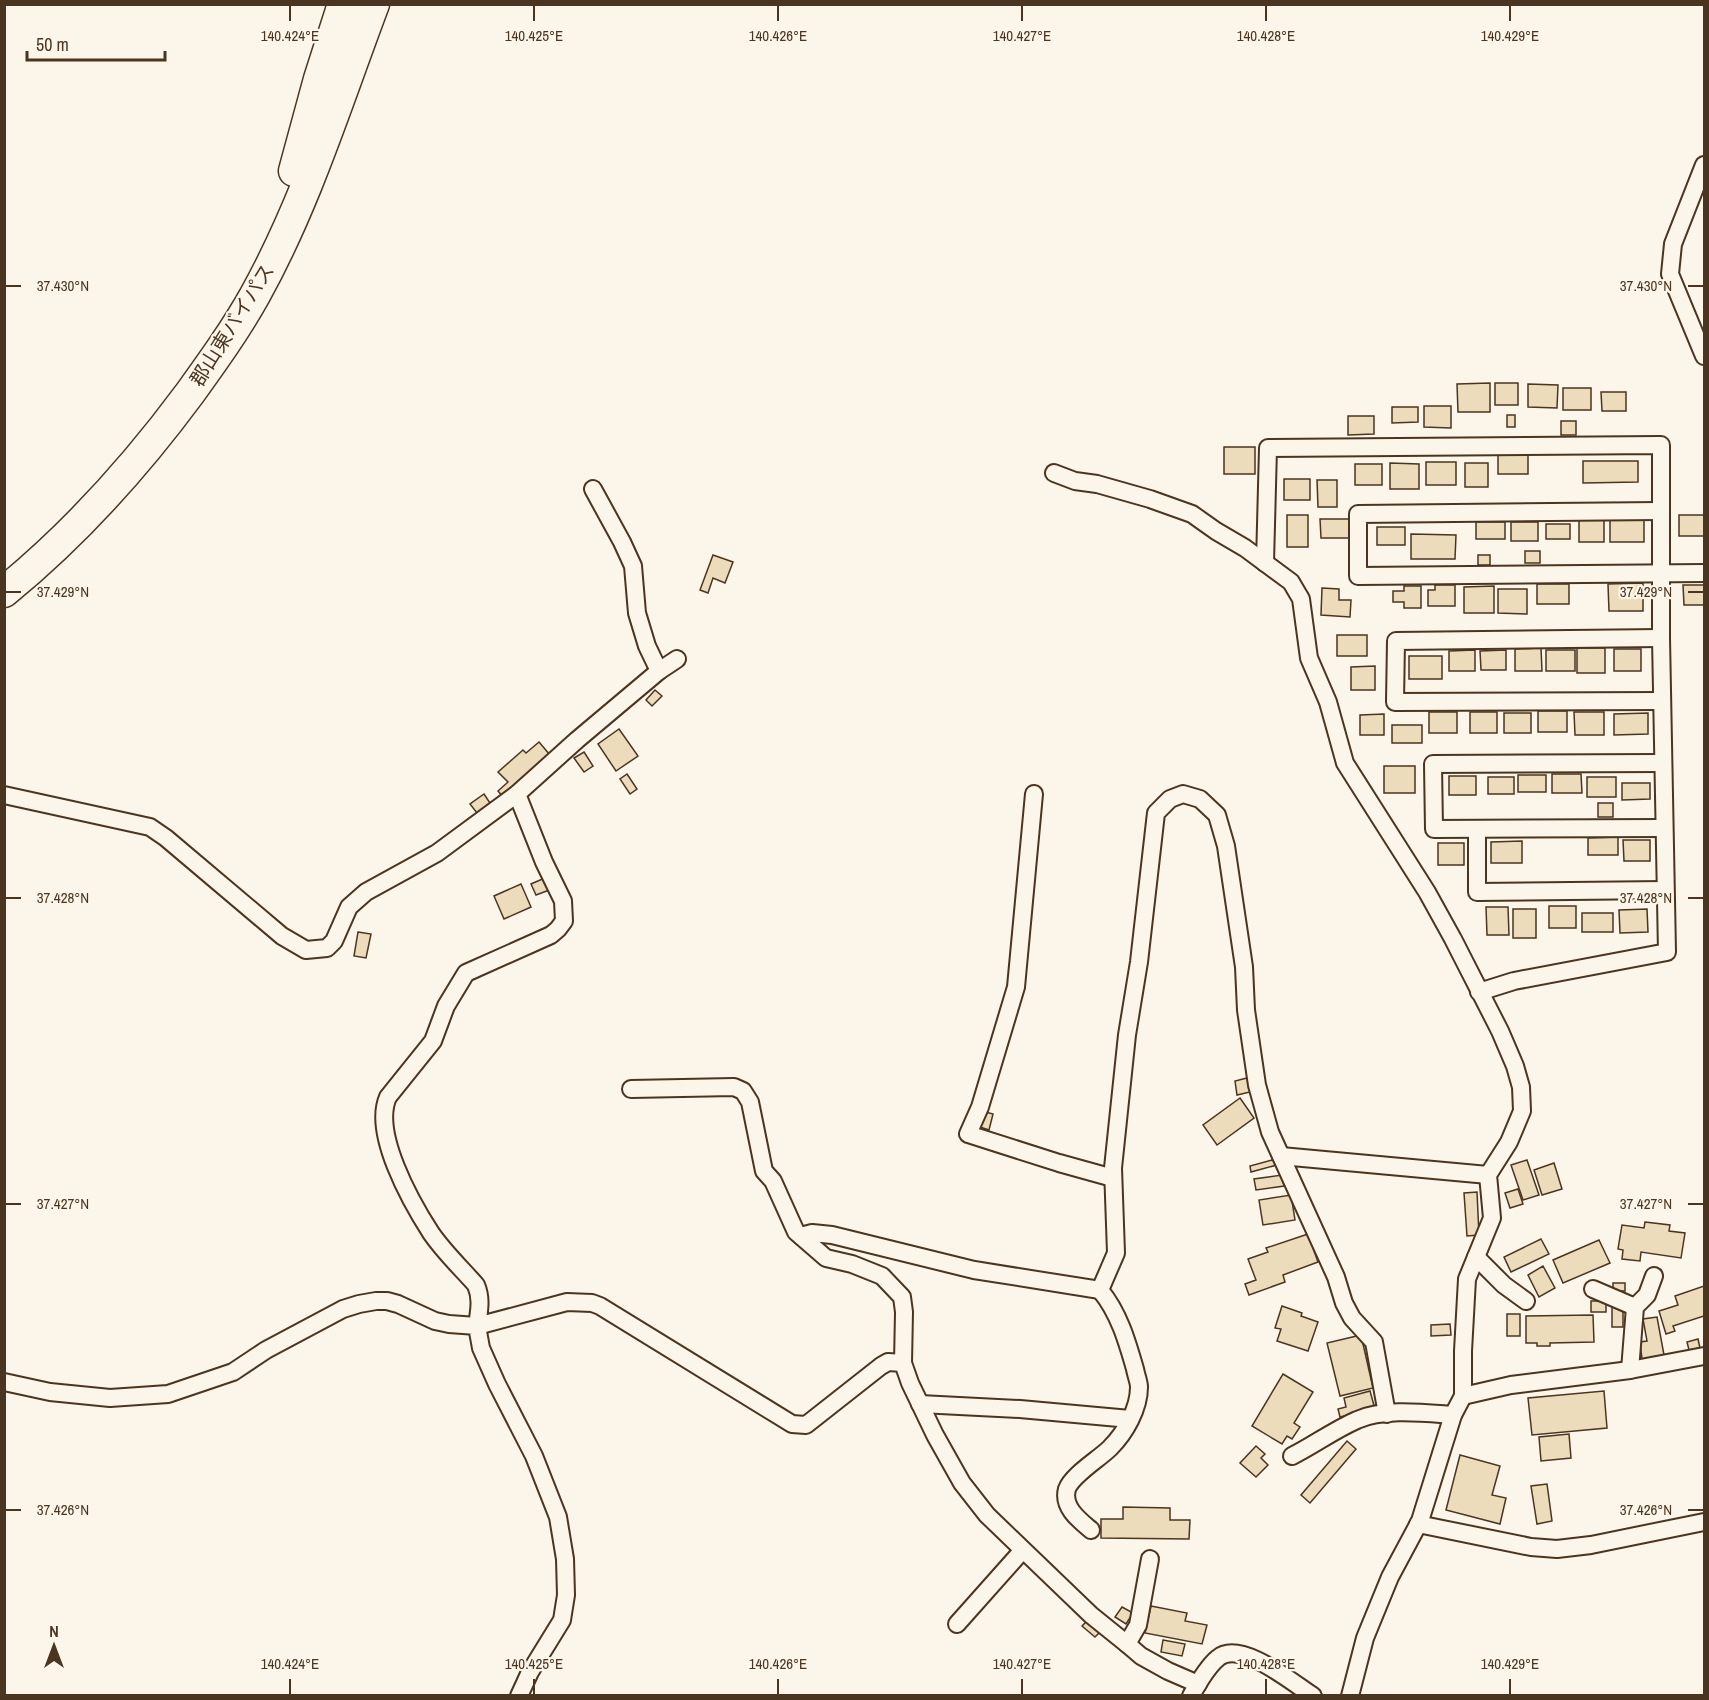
<svg xmlns="http://www.w3.org/2000/svg" width="1709" height="1700" font-family="'Archivo Narrow','Noto Sans JP',sans-serif">
<rect width="100%" height="100%" fill="#fbf6e9"/>
<g fill="#ecdcbc" stroke="#4a3520" stroke-width="1.5">
<path d="M1490,383v29h-32l-1,-28z"/>
<rect x="1495" y="383" width="23" height="22"/>
<path d="M1528,384l30,1 -1,23 -29,-1z"/>
<rect x="1563" y="388" width="28" height="22"/>
<path d="M1601,392h25v19h-24z"/>
<path d="M1424,406h27v22l-27,-1z"/>
<path d="M1392,407h26v15l-26,1z"/>
<rect x="1507" y="415" width="8" height="12"/>
<path d="M1348,416h26v18l-26,1z"/>
<rect x="1561" y="421" width="15" height="14"/>
<rect x="1224" y="447" width="31" height="27"/>
<rect x="1498" y="455" width="30" height="19"/>
<path d="M1583,461h55v21l-55,1z"/>
<rect x="1426" y="462" width="30" height="23"/>
<path d="M1390,463l29,1v25h-29z"/>
<rect x="1465" y="463" width="23" height="24"/>
<rect x="1355" y="464" width="27" height="21"/>
<rect x="1284" y="479" width="26" height="21"/>
<path d="M1317,480h20v27h-19z"/>
<rect x="1287" y="515" width="21" height="32"/>
<rect x="1679" y="515" width="25" height="21"/>
<path d="M1320,519h31v19h-30z"/>
<rect x="1579" y="520" width="25" height="22"/>
<rect x="1610" y="520" width="34" height="22"/>
<rect x="1476" y="522" width="29" height="17"/>
<rect x="1511" y="522" width="27" height="19"/>
<rect x="1546" y="524" width="24" height="15"/>
<rect x="1377" y="527" width="28" height="18"/>
<path d="M1411,534l45,1 -1,24h-44z"/>
<rect x="1525" y="551" width="15" height="12"/>
<path d="M713,555l20,7 -8,21 -12,-5 -5,15 -8,-3z"/>
<rect x="1478" y="555" width="12" height="10"/>
<path d="M1643,583v28h-34l-1,-27z"/>
<rect x="1537" y="584" width="32" height="20"/>
<path d="M1435,585h20v21h-27v-16h7z"/>
<path d="M1683,585h21v20h-20z"/>
<path d="M1404,586h17v22h-17v-6h-11v-11h11z"/>
<path d="M1494,586v27h-30v-26z"/>
<path d="M1322,588l17,1v11h12l-1,17 -29,-2z"/>
<path d="M1498,589h29v25l-29,-1z"/>
<rect x="1337" y="635" width="30" height="21"/>
<path d="M1541,648l1,23h-27v-22z"/>
<rect x="1577" y="648" width="28" height="25"/>
<rect x="1614" y="649" width="27" height="22"/>
<path d="M1475,650v21h-26v-20z"/>
<path d="M1506,650v20h-25l-1,-19z"/>
<rect x="1546" y="650" width="29" height="21"/>
<rect x="1409" y="656" width="33" height="23"/>
<path d="M1375,666v24h-24v-23z"/>
<path d="M655,690l7,6 -10,10 -6,-6z"/>
<rect x="1538" y="711" width="29" height="21"/>
<rect x="1429" y="712" width="28" height="21"/>
<rect x="1470" y="712" width="27" height="21"/>
<path d="M1574,712h30v23h-29z"/>
<rect x="1504" y="713" width="27" height="20"/>
<path d="M1648,713v21l-34,1v-21z"/>
<path d="M1384,714v21h-24v-20z"/>
<rect x="1392" y="725" width="30" height="18"/>
<path d="M619,729l19,27 -22,15 -18,-27z"/>
<path d="M539,742l11,13 -47,42 -5,-6 10,-9 -10,-10 25,-22 3,3z"/>
<path d="M584,752l9,14 -9,6 -10,-14z"/>
<rect x="1384" y="766" width="31" height="27"/>
<path d="M627,774l10,15 -7,5 -10,-15z"/>
<path d="M1552,774h29l1,19h-30z"/>
<rect x="1518" y="775" width="28" height="17"/>
<rect x="1449" y="776" width="27" height="19"/>
<rect x="1488" y="777" width="26" height="17"/>
<rect x="1587" y="777" width="29" height="20"/>
<path d="M1622,783h28v16l-28,1z"/>
<path d="M484,794l6,9 -13,10 -7,-9z"/>
<rect x="1598" y="803" width="15" height="14"/>
<path d="M1618,837v18h-30v-17z"/>
<path d="M1623,840h27v21h-26z"/>
<path d="M1522,841v22h-31v-21z"/>
<rect x="1438" y="843" width="26" height="22"/>
<path d="M547,877l5,12 -16,6 -5,-11z"/>
<path d="M521,884l10,23 -27,12 -10,-23z"/>
<rect x="1549" y="906" width="27" height="22"/>
<path d="M1486,907h22l1,28h-22z"/>
<rect x="1513" y="909" width="23" height="29"/>
<path d="M1647,909l1,23 -28,1 -1,-23z"/>
<rect x="1582" y="913" width="31" height="19"/>
<path d="M358,932l13,2 -5,24 -12,-2z"/>
<path d="M1247,1078l3,14 -13,3 -2,-14z"/>
<path d="M1240,1098l14,20 -37,27 -14,-20z"/>
<path d="M982,1111l11,3 -4,16 -12,-4z"/>
<path d="M1276,1159l1,6 -26,7 -1,-6z"/>
<path d="M1527,1160l12,35 -16,5 -12,-35z"/>
<path d="M1554,1163l8,26 -20,6 -8,-25z"/>
<path d="M1282,1175l2,11 -28,4 -2,-11z"/>
<path d="M1518,1189l5,15 -13,4 -5,-15z"/>
<path d="M1477,1192l2,43 -12,1 -3,-43z"/>
<path d="M1291,1195l4,25 -32,5 -4,-25z"/>
<path d="M1645,1222l25,3 -1,6 16,2 -4,25 -40,-6 -1,9 -18,-2 1,-9 -5,-1 4,-24 22,3z"/>
<path d="M1308,1234l10,28 -35,13 2,7 -36,13 -4,-11 11,-4 -8,-21 20,-7 -2,-4z"/>
<path d="M1541,1239l8,15 -38,18 -7,-15z"/>
<path d="M1599,1240l11,23 -47,20 -10,-23z"/>
<path d="M1543,1266l12,22 -16,9 -11,-22z"/>
<rect x="1613" y="1283" width="12" height="8"/>
<path d="M1704,1286v30l-31,10 2,5 -9,3 -7,-23 19,-6 -3,-9z"/>
<rect x="1591" y="1301" width="15" height="11"/>
<path d="M1282,1306l20,7 -1,3 17,6 -10,29 -31,-10 4,-12 -6,-1z"/>
<rect x="1612" y="1307" width="11" height="20"/>
<rect x="1507" y="1314" width="13" height="22"/>
<path d="M1593,1315l1,27 -44,1v3h-13v-3h-11v-27z"/>
<path d="M1657,1317l7,38 -22,4 -2,-17 7,-1 -4,-22z"/>
<path d="M1450,1324l1,11 -20,1v-11z"/>
<path d="M1361,1335l12,53 -33,8 -13,-53z"/>
<path d="M1698,1339l2,9 -11,2 -2,-8z"/>
<path d="M1283,1374l30,18 -19,31 6,4 -8,12 -5,-3 -5,8 -30,-18z"/>
<path d="M1370,1391l5,18 -35,8 -2,-8 8,-2 -2,-9z"/>
<path d="M1604,1391l3,37 -75,7 -4,-37z"/>
<path d="M1569,1434l2,24 -30,3 -2,-24z"/>
<path d="M1347,1441l9,8 -46,54 -9,-8z"/>
<path d="M1256,1446l9,8 -4,4 7,7 -12,12 -16,-14z"/>
<path d="M1460,1455l40,11 -8,29 14,3 -6,26 -54,-14z"/>
<path d="M1547,1484l5,37 -15,3 -6,-38z"/>
<path d="M1123,1507l47,1v12h20l-1,19 -88,-1v-19h22z"/>
<path d="M1151,1606l36,7 -2,8 22,4 -5,19 -57,-11z"/>
<path d="M1122,1607l11,6 -7,11 -11,-7z"/>
<path d="M1089,1619l12,12 -6,6 -13,-11z"/>
<path d="M1163,1640l22,4 -3,12 -21,-4z"/>
</g>
<g fill="none" stroke-linecap="round" stroke-linejoin="round">
<g stroke="#4a3520" stroke-width="20">
<g id="street">
<path d="M1704,165l-31,79 -3,30 34,82"/>
<path d="M1054,473l21,8 22,3 53,15 42,15 24,17 29,17 46,34 10,17 8,59 19,44 17,61 82,129 26,47 47,92 15,35 6,21 1,24 -13,31 -21,33 4,43 -25,61 -4,72v45l-10,19 -33,106 -30,56 -25,61 -15,58"/>
<path d="M593,489l29,53 11,24 4,47 10,33 12,25"/>
<path d="M1660,511l-302,3v62l346,-3"/>
<path d="M1265,563l3,-115 393,-3v193l6,314 -153,29 -35,11"/>
<path d="M1661,638l-265,3 -1,61 267,-1"/>
<path d="M1663,763l-230,1 1,65 230,-1"/>
<path d="M517,794l27,68 19,39 1,20 -6,8 -7,6 -85,38 -20,33 -13,35 -45,56c-16,36 23,105 43,136 13,19 30,35 45,52 6,14 3,26 1,41l90,-24 25,1 8,3 192,118 14,1 75,-59 7,-4 15,1"/>
<path d="M1034,794l-18,193 -36,120 -12,27 91,29 54,15"/>
<path d="M4,795l146,32 16,11 116,98 24,14 21,-2 7,-7 15,-34 17,-15 71,-39 80,-59 60,-54 82,-69 18,-12"/>
<path d="M1477,830v62l188,-2"/>
<path d="M631,1089l103,-2 9,4 7,11 14,69 9,10 23,51 30,26 26,6 30,12 20,21 2,15 -1,51 7,20 25,52 27,48 25,32 104,100 36,29 14,12 27,15 30,13"/>
<path d="M1281,1156l207,19"/>
<path d="M801,1236l11,-3 20,2 142,35 126,20"/>
<path d="M1476,1257l28,28 22,16"/>
<path d="M1593,1289l42,18"/>
<path d="M1630,1370l5,-63 12,-12 7,-19"/>
<path d="M4,1382l46,10 60,6 58,-4 65,-22 33,-22 77,-41 16,-5 17,-3h11l11,3 37,17 14,3 28,2 4,22 16,36 37,72 24,61 7,42 1,36 -4,25 -32,52 -11,24"/>
<path d="M1463,1396l48,-11 119,-15 74,-14"/>
<path d="M920,1404l100,5 110,10"/>
<path d="M1292,1456c22,-11 42,-26 65,-36 26,-12 68,-7 96,-5"/>
<path d="M1418,1524l113,23 26,2 34,-4 113,-23"/>
<path d="M1091,1530c-12,-10 -29,-23 -24,-41 5,-14 32,-30 43,-41 15,-15 29,-39 29,-61 0,-5 -3,-12 -4,-18 -8,-28 -16,-56 -35,-79l16,-37 -3,-85 14,-133 12,-73 17,-149 14,-14 13,-5 17,5 17,16 9,31 18,121 2,43 11,75 13,47 66,145 8,26 8,15 22,24 13,72"/>
<path d="M957,1624l65,-73"/>
<path d="M1127,1644l11,-19 12,-66"/>
<path d="M1191,1696c7,-13 16,-29 27,-38 22,-19 75,25 95,38"/>
</g>
</g>
<g stroke="#4a3520" stroke-width="33">
<g id="highway">
<path d="M294,171l25,-92 24,-75"/>
<path d="M4,592c71,-58 132,-126 186,-199 23,-32 46,-64 65,-98 51,-92 82,-193 119,-291"/>
</g>
</g>
<use href="#street" stroke="#fbf6e9" stroke-width="16"/>
<use href="#highway" stroke="#fbf6e9" stroke-width="30"/>
</g>
<path fill="none" stroke="#4a3520" stroke-width="2" d="M290,6v15M534,6v15M778,6v15M1022,6v15M1266,6v15M1510,6v15M6,286h15M1688,286h15M6,592h15M1688,592h15M6,898h15M1688,898h15M6,1204h15M1688,1204h15M6,1510h15M1688,1510h15M290,1679v15M534,1679v15M778,1679v15M1022,1679v15M1266,1679v15M1510,1679v15"/>
<g text-anchor="middle" stroke-width="4.5" stroke-linejoin="round" paint-order="stroke">
<g font-size="20" fill="#4a3520" stroke="#fbf6e9">
<text transform="translate(232 325) rotate(-58)" y="7">郡山東バイパス</text>
</g>
</g>
<g font-size="15" text-anchor="middle" fill="#4a3520" stroke="#fbf6e9" stroke-width="4.5" stroke-linejoin="round" paint-order="stroke">
<text x="290" y="41">140.424°E</text>
<text x="534" y="41">140.425°E</text>
<text x="778" y="41">140.426°E</text>
<text x="1022" y="41">140.427°E</text>
<text x="1266" y="41">140.428°E</text>
<text x="1510" y="41">140.429°E</text>
<text x="63" y="291">37.430°N</text>
<text x="1646" y="291">37.430°N</text>
<text x="63" y="597">37.429°N</text>
<text x="1646" y="597">37.429°N</text>
<text x="63" y="903">37.428°N</text>
<text x="1646" y="903">37.428°N</text>
<text x="63" y="1209">37.427°N</text>
<text x="1646" y="1209">37.427°N</text>
<text x="63" y="1515">37.426°N</text>
<text x="1646" y="1515">37.426°N</text>
<text x="290" y="1669">140.424°E</text>
<text x="534" y="1669">140.425°E</text>
<text x="778" y="1669">140.426°E</text>
<text x="1022" y="1669">140.427°E</text>
<text x="1266" y="1669">140.428°E</text>
<text x="1510" y="1669">140.429°E</text>
</g>
<rect width="1709" height="1700" fill="none" stroke="#4a3520" stroke-width="12"/>
<g transform="translate(54 1646)" stroke="#fbf6e9" stroke-width="4.5" paint-order="stroke">
<path d="M0-4.5L10 22L0 15L-10 22Z" fill="#4a3520"/>
<text y="-9" font-size="16" font-weight="bold" text-anchor="middle" fill="#4a3520">N</text>
</g>
<path d="M27 51v9h138v-9" fill="none" stroke="#4a3520" stroke-width="3"/>
<text x="36" y="51" font-size="18" fill="#4a3520" stroke="#fbf6e9" stroke-width="4.5" paint-order="stroke">50 m</text>
</svg>
